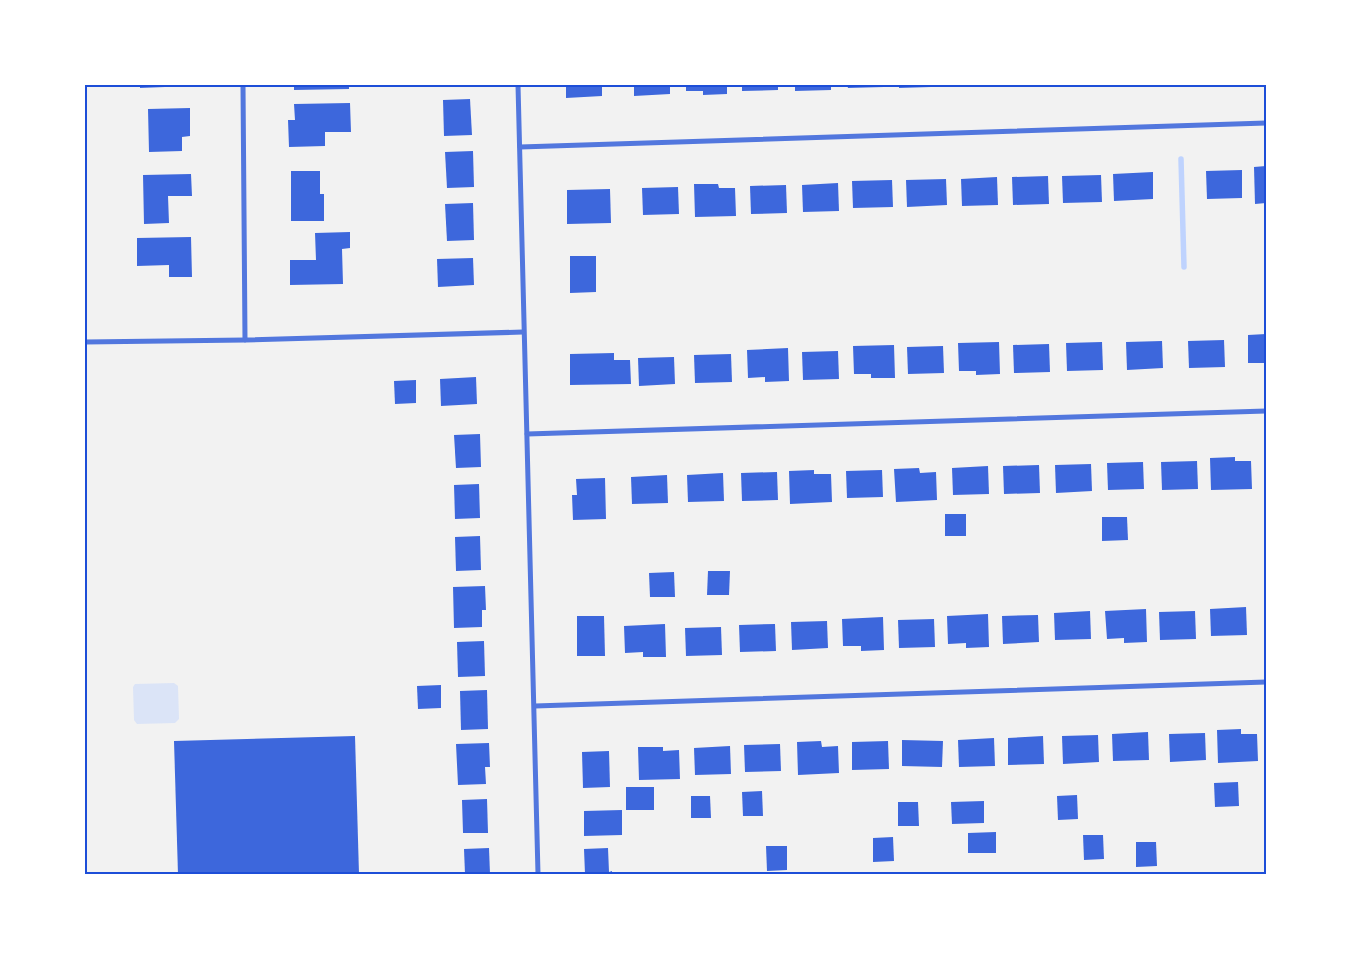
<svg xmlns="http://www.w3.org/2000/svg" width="1351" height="959" font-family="'PT Sans Narrow',sans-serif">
<rect width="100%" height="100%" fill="#f2f2f2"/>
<path fill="#dbe4f7" d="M174,683l4,3 1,33 -4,4 -38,1 -3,-4 -1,-33 2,-3z"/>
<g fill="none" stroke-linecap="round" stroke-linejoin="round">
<path stroke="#bfd3fe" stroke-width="5.5" d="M1181,159l3,108"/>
</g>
<g fill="#3d67dc">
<path d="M140,85h25v2l-25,1z"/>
<path d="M294,85h55v4l-55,1z"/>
<path d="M566,85h36v11l-36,2z"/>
<path d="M634,85h36v9l-36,2z"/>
<path d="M686,85h41v9l-24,1v-4h-17z"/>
<path d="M742,85h36v5l-36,1z"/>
<path d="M795,85h36v5l-36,1z"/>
<path d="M847,85h36l1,2 -36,1z"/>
<path d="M899,85h32v2l-32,1z"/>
<path d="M470,99l2,36 -28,1 -1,-36z"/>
<path d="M350,103l1,29h-26v14l-36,1 -1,-27h7l-1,-16z"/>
<path d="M190,108v28l-8,1v14l-33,1 -1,-43z"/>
<path d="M473,151l1,36 -27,1 -2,-36z"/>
<path d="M1266,166v37l-11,1 -1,-37z"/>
<path d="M1242,170v28l-35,1 -1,-28z"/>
<path d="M291,171h29v23h4v27h-33z"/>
<path d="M1153,172v27l-39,2 -1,-27z"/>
<path d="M191,174l1,22h-24l1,27 -25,1 -1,-49z"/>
<path d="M1101,175l1,27 -39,1 -1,-27z"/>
<path d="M1048,176l1,28 -36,1 -1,-28z"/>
<path d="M997,177l1,28 -36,1 -1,-27z"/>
<path d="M946,179l1,26 -40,2 -1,-27z"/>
<path d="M892,180l1,27 -40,1 -1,-27z"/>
<path d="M838,183l1,28 -36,1 -1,-27z"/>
<path d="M694,184h24l1,4h16l1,28 -41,1z"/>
<path d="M786,185l1,28 -36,1 -1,-28z"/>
<path d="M678,187l1,27 -36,1 -1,-27z"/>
<path d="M610,189l1,34 -44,1v-34z"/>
<path d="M473,203l1,37 -27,1 -2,-37z"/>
<path d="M350,232v16l-8,1 1,35 -53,1v-25h26l-1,-27z"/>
<path d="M191,237l1,40h-23v-12l-32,1v-28z"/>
<path d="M570,256h26v36l-26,1z"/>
<path d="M473,258l1,27 -36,2 -1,-28z"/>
<path d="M1266,334v29h-18v-28z"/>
<path d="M1224,340l1,27 -36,1 -1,-27z"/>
<path d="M1162,341l1,27 -36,2 -1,-28z"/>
<path d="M999,342l1,32 -24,1v-4h-17l-1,-28z"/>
<path d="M1102,342l1,28 -36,1 -1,-28z"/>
<path d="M1049,344l1,28 -36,1 -1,-28z"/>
<path d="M894,345l1,33h-24v-4h-17l-1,-28z"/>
<path d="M943,346l1,27 -36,1 -1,-27z"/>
<path d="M788,348l1,33 -24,1v-5l-17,1 -1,-28z"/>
<path d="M838,351l1,28 -36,1 -1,-28z"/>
<path d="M614,353v7h16l1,24 -61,1v-31z"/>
<path d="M731,354l1,28 -37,1 -1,-28z"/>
<path d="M674,357l1,27 -36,2 -1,-28z"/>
<path d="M476,377l1,27 -36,2 -1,-27z"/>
<path d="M416,380v23l-21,1 -1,-23z"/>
<path d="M480,434l1,33 -25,1 -2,-33z"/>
<path d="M1235,457v4h16l1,28 -41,1 -1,-32z"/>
<path d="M1197,461l1,28 -36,1 -1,-28z"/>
<path d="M1143,462l1,27 -36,1 -1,-27z"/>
<path d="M1091,464l1,27 -36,2 -1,-28z"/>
<path d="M1039,465l1,28 -36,1 -1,-28z"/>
<path d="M988,466l1,28 -36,1 -1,-27z"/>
<path d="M919,468l1,5 16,-1 1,28 -41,2 -2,-33z"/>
<path d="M814,470v4h17l1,28 -42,2 -1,-33z"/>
<path d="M882,470l1,27 -36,1 -1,-27z"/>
<path d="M777,472l1,28 -36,1 -1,-28z"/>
<path d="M723,473l1,28 -36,1 -1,-27z"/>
<path d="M667,475l1,28 -36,1 -1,-27z"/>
<path d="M605,478l1,41 -33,1 -1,-25h5l-1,-16z"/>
<path d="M479,484l1,34 -25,1 -1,-34z"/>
<rect x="945" y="514" width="21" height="22"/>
<path d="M1102,517h25l1,23 -26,1z"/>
<path d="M480,536l1,34 -25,1 -1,-34z"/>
<path d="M708,571h22l-1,24h-22z"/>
<path d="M674,572l1,25h-25l-1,-24z"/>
<path d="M485,586l1,24h-4v17l-28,1 -1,-41z"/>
<path d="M1246,607l1,28 -36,1 -1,-27z"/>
<path d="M1146,609l1,33 -23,1v-5l-17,1 -2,-28z"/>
<path d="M1090,611l1,28 -36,1 -1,-27z"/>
<path d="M1195,611l1,28 -36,1 -1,-28z"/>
<path d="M988,614l1,33 -23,1v-5l-18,1 -1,-28z"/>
<path d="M1038,615l1,27 -36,2 -1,-28z"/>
<path d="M577,616h27l1,40h-28z"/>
<path d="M883,617l1,33 -23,1v-5h-18l-1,-27z"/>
<path d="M934,619l1,28 -36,1 -1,-28z"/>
<path d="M827,621l1,27 -36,2 -1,-28z"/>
<path d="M665,624l1,33h-23v-5l-18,1 -1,-27z"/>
<path d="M775,624l1,27 -36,1 -1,-27z"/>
<path d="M721,627l1,28 -36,1 -1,-28z"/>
<path d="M484,641l1,35 -27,1 -1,-35z"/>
<path d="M441,685v23l-23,1 -1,-23z"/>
<path d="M487,690l1,39 -27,1 -1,-39z"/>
<path d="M1241,729v5h16l1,27 -40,2 -1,-33z"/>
<path d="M1148,732l1,28 -36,1 -1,-27z"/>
<path d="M1205,733l1,27 -36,2 -1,-28z"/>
<path d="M1098,735l1,27 -36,2 -1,-28z"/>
<path d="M355,736l4,138h-181l-4,-133z"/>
<path d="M1043,736l1,28 -36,1v-27z"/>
<path d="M994,738l1,28 -36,1 -1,-27z"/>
<path d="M902,740l41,1 -1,26 -40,-1z"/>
<path d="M821,741l1,6 16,-1 1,27 -41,2 -1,-33z"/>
<path d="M888,741l1,28 -37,1v-28z"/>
<path d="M489,743l1,24h-5l1,17 -28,1 -2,-41z"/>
<path d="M780,744l1,27 -36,1 -1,-27z"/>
<path d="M730,746l1,28 -36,1 -1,-27z"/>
<path d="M638,747h25v4l16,-1 1,29 -41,1z"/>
<path d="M609,751l1,36 -27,1 -1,-36z"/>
<path d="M1238,782l1,24 -24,1 -1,-24z"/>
<rect x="626" y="787" width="28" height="23"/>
<path d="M762,791l1,25h-20l-1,-24z"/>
<path d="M1077,795l1,24 -20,1 -1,-24z"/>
<path d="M691,796h19l1,22h-20z"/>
<path d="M487,799l1,34h-25l-1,-33z"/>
<path d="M984,801v22l-32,1 -1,-22z"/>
<path d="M898,802h20l1,24h-21z"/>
<path d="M622,810v25l-38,1v-25z"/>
<path d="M996,832v21h-28v-20z"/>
<path d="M1083,835h20l1,24 -20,1z"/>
<path d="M893,837l1,24 -21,1v-24z"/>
<path d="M1136,842h20l1,24 -21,1z"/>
<path d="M766,846h21v24l-20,1z"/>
<path d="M489,848l1,26h-25l-1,-25z"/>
<path d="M608,848l1,24 3,-1v3h-27l-1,-25z"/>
</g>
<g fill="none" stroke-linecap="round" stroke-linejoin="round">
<g stroke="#5277de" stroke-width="5">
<path d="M243,85l2,255"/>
<path d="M518,85l20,789"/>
<path d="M520,147l746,-24"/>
<path d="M85,342l160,-2 278,-8"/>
<path d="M527,434l739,-23"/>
<path d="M535,706l731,-24"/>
</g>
</g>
<rect width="1351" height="959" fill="none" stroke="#ffffff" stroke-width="172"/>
<rect x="86" y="86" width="1179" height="787" fill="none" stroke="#1d4ed8" stroke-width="2"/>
</svg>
